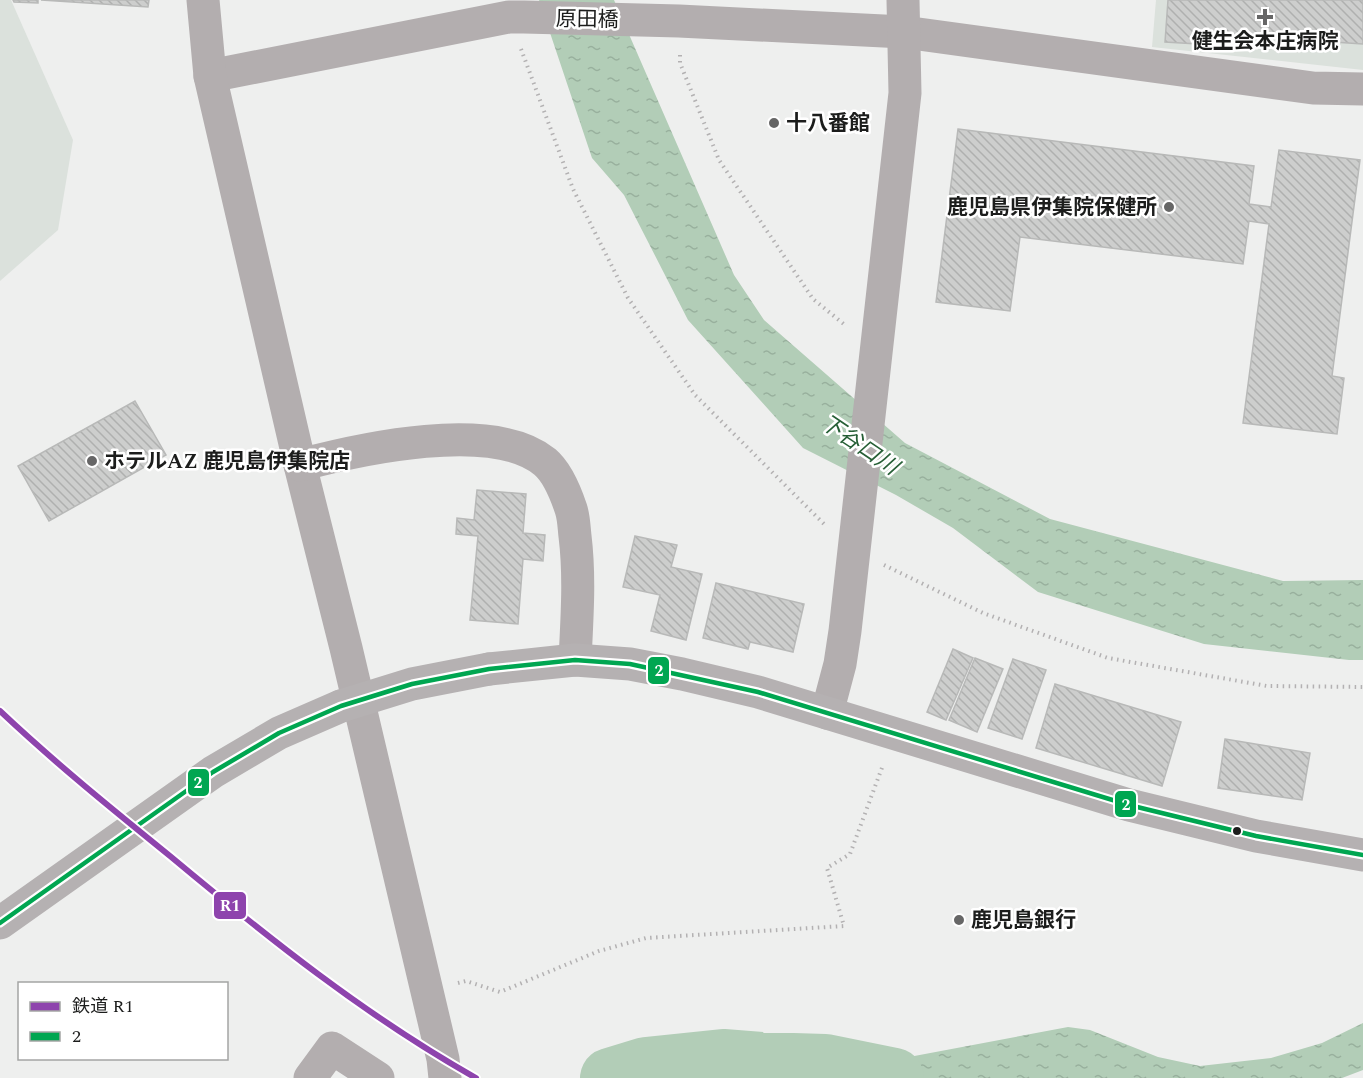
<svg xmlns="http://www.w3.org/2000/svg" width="1363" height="1078" font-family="Spectral,'Noto Sans JP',serif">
<defs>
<pattern id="water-ripples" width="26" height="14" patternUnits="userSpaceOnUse" patternTransform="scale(1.5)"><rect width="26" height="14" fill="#b2cdb7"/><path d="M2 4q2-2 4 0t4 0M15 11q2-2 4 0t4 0" fill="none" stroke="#98b09d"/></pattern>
<pattern id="building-back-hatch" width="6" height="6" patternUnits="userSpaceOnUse" patternTransform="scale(1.5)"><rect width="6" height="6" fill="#cdcecd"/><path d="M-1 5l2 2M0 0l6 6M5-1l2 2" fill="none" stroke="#afb0af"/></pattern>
</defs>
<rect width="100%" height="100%" fill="#eeefee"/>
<g fill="#dbe1dc">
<path d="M0,0h11l62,140 -15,90 -58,51z"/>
<path d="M1156,0h207v70l-211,-23z"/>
</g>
<g fill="url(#water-ripples)">
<path d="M539,0h75l120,275 30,45 141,123 145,76 233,62 80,-1v80h-14l-145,-16 -166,-52 -85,-64 -57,-33 -93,-47 -115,-128 -64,-125 -32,-37z"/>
<path d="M1363,1023v47l-21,8h-450l17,-21 159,-30 22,3 68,27 42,9 71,-8 51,-15z"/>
</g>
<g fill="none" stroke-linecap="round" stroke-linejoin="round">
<path stroke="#b2cdb7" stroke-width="60" d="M610,1078l36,-11 77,-8 38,3 64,2 69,14"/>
</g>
<g fill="url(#building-back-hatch)" stroke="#b8b9b8" stroke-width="1.5">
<path d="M13,0h25v3l-24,-1z"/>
<path d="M41,0h108l-1,7z"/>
<path d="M1168,0h195v44l-148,-10 -1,11 -49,-3z"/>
<path d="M958,129l296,37 -5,38 22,3 8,-57 81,10 -28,216 12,2 -7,56 -94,-11 26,-199 -20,-3 -6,43 -223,-27 -10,74 -74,-9z"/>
<path d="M135,401l31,54 -117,66 -31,-55z"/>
<path d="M477,490l49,4 -3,39 22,2 -2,26 -20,-2 -5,65 -48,-4 8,-84 -22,-2 1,-16 17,2z"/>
<path d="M635,536l42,9 -6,22 31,7 -16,66 -35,-9 9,-36 -37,-8z"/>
<path d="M716,583l88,21 -11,48 -43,-10 -2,7 -45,-11z"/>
<path d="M953,649l20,9 -27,62 -19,-8z"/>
<path d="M975,658l28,11 -26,63 -28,-12z"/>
<path d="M1013,659l33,11 -24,69 -34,-11z"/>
<path d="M1055,684l126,38 -19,64 -126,-38z"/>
<path d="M1225,739l85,14 -8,47 -84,-12z"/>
</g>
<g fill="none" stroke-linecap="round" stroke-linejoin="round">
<g stroke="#b3b1b2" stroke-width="4" stroke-dasharray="1.5 4.5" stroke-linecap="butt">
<path d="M521,49l52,140 55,109 67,97 129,129"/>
<path d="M680,55v8l39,97 94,139 32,26"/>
<path d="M884,565l99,48 125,45 159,28 96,1"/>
<path d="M458,983l8,-2 34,11 99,-41 47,-13 198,-12 -17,-58 23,-14 33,-89"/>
</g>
<g stroke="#b3aeaf" stroke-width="33">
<path d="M210,76l299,-59h15l155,4 225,11 409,56 50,1"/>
<path d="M300,465l46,183 97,411 2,19"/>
<path d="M310,1078l22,-30 46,30"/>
</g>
<g stroke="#b3aeaf" stroke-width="33">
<path d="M203,0l7,76 90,389c60,-16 193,-46 245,-3 13,11 21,32 26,47 3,9 3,19 4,27 5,41 2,82 0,124"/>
<path d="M827,713l13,-49 5,-33 60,-538 -2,-93"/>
</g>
<g stroke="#b5b1b2" stroke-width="33">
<path d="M489,669l86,-9 55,4 52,10 76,18 371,113 127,31 107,19"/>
<path d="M0,923l213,-151 66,-39 62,-27"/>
</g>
<path stroke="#b5b1b2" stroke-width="33" d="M341,706l71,-22 77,-15"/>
<g stroke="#fff" stroke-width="9">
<path id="bus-1" d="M0,923l213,-151 66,-39 62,-27 71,-22 77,-15 86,-9 55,4 128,28 371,113 127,31 107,19"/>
</g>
<use href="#bus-1" stroke="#00a651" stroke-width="4.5"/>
<g stroke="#fff" stroke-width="10">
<path id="rail-1" d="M0,711c54,51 112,98 170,145 97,81 196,160 306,222"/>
</g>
<use href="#rail-1" stroke="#8e44ad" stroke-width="6"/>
</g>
<g fill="#666" stroke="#fff" stroke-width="2">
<path d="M1262 8h6v6h6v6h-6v6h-6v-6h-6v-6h6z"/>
<circle cx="774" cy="123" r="6"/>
<circle cx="1169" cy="207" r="6"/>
<circle cx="92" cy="461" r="6"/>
<circle cx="959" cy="920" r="6"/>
</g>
<circle fill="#1c1d1c" stroke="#fff" stroke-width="2" cx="1237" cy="831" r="5"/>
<g text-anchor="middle" stroke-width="5" stroke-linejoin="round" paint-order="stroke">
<g font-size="21" fill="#1c1d1c" stroke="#fff">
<text transform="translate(587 19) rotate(1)" y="7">原田橋</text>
</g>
<g font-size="21" font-weight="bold" fill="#1c1d1c" stroke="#fff" text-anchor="start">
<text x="1265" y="48" text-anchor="middle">健生会本庄病院</text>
<text x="786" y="130">十八番館</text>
<text x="1157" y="214" text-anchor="end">鹿児島県伊集院保健所</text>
<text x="104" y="468">ホテルAZ 鹿児島伊集院店</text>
<text x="971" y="927">鹿児島銀行</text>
</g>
<g font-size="22" font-style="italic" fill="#265f36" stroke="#fff">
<text transform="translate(860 444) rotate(34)" y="8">下谷口川</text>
</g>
</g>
<g stroke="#fff" stroke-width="2">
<rect x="647" y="656" width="23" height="29" rx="6" fill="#00a651"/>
<rect x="187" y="768" width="23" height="29" rx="6" fill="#00a651"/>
<rect x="1114" y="790" width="23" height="28" rx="6" fill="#00a651"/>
<rect x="213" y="891" width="34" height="29" rx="6" fill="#8e44ad"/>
</g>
<g font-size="16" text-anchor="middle" font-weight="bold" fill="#fff">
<text x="659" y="676">2</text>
<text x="198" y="788">2</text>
<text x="1126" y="810">2</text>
<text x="230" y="911">R1</text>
</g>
<rect x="18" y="982" width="210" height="78" fill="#ffffff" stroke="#a4a5a4" stroke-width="1.5"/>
<rect x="30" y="1002" width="30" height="9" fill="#8e44ad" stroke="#a4a5a4" stroke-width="1.5"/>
<text x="72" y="1012" font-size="18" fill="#1c1d1c">鉄道 R1</text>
<rect x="30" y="1032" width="30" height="9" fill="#00a651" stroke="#a4a5a4" stroke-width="1.5"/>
<text x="72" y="1042" font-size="18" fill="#1c1d1c">2</text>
</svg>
